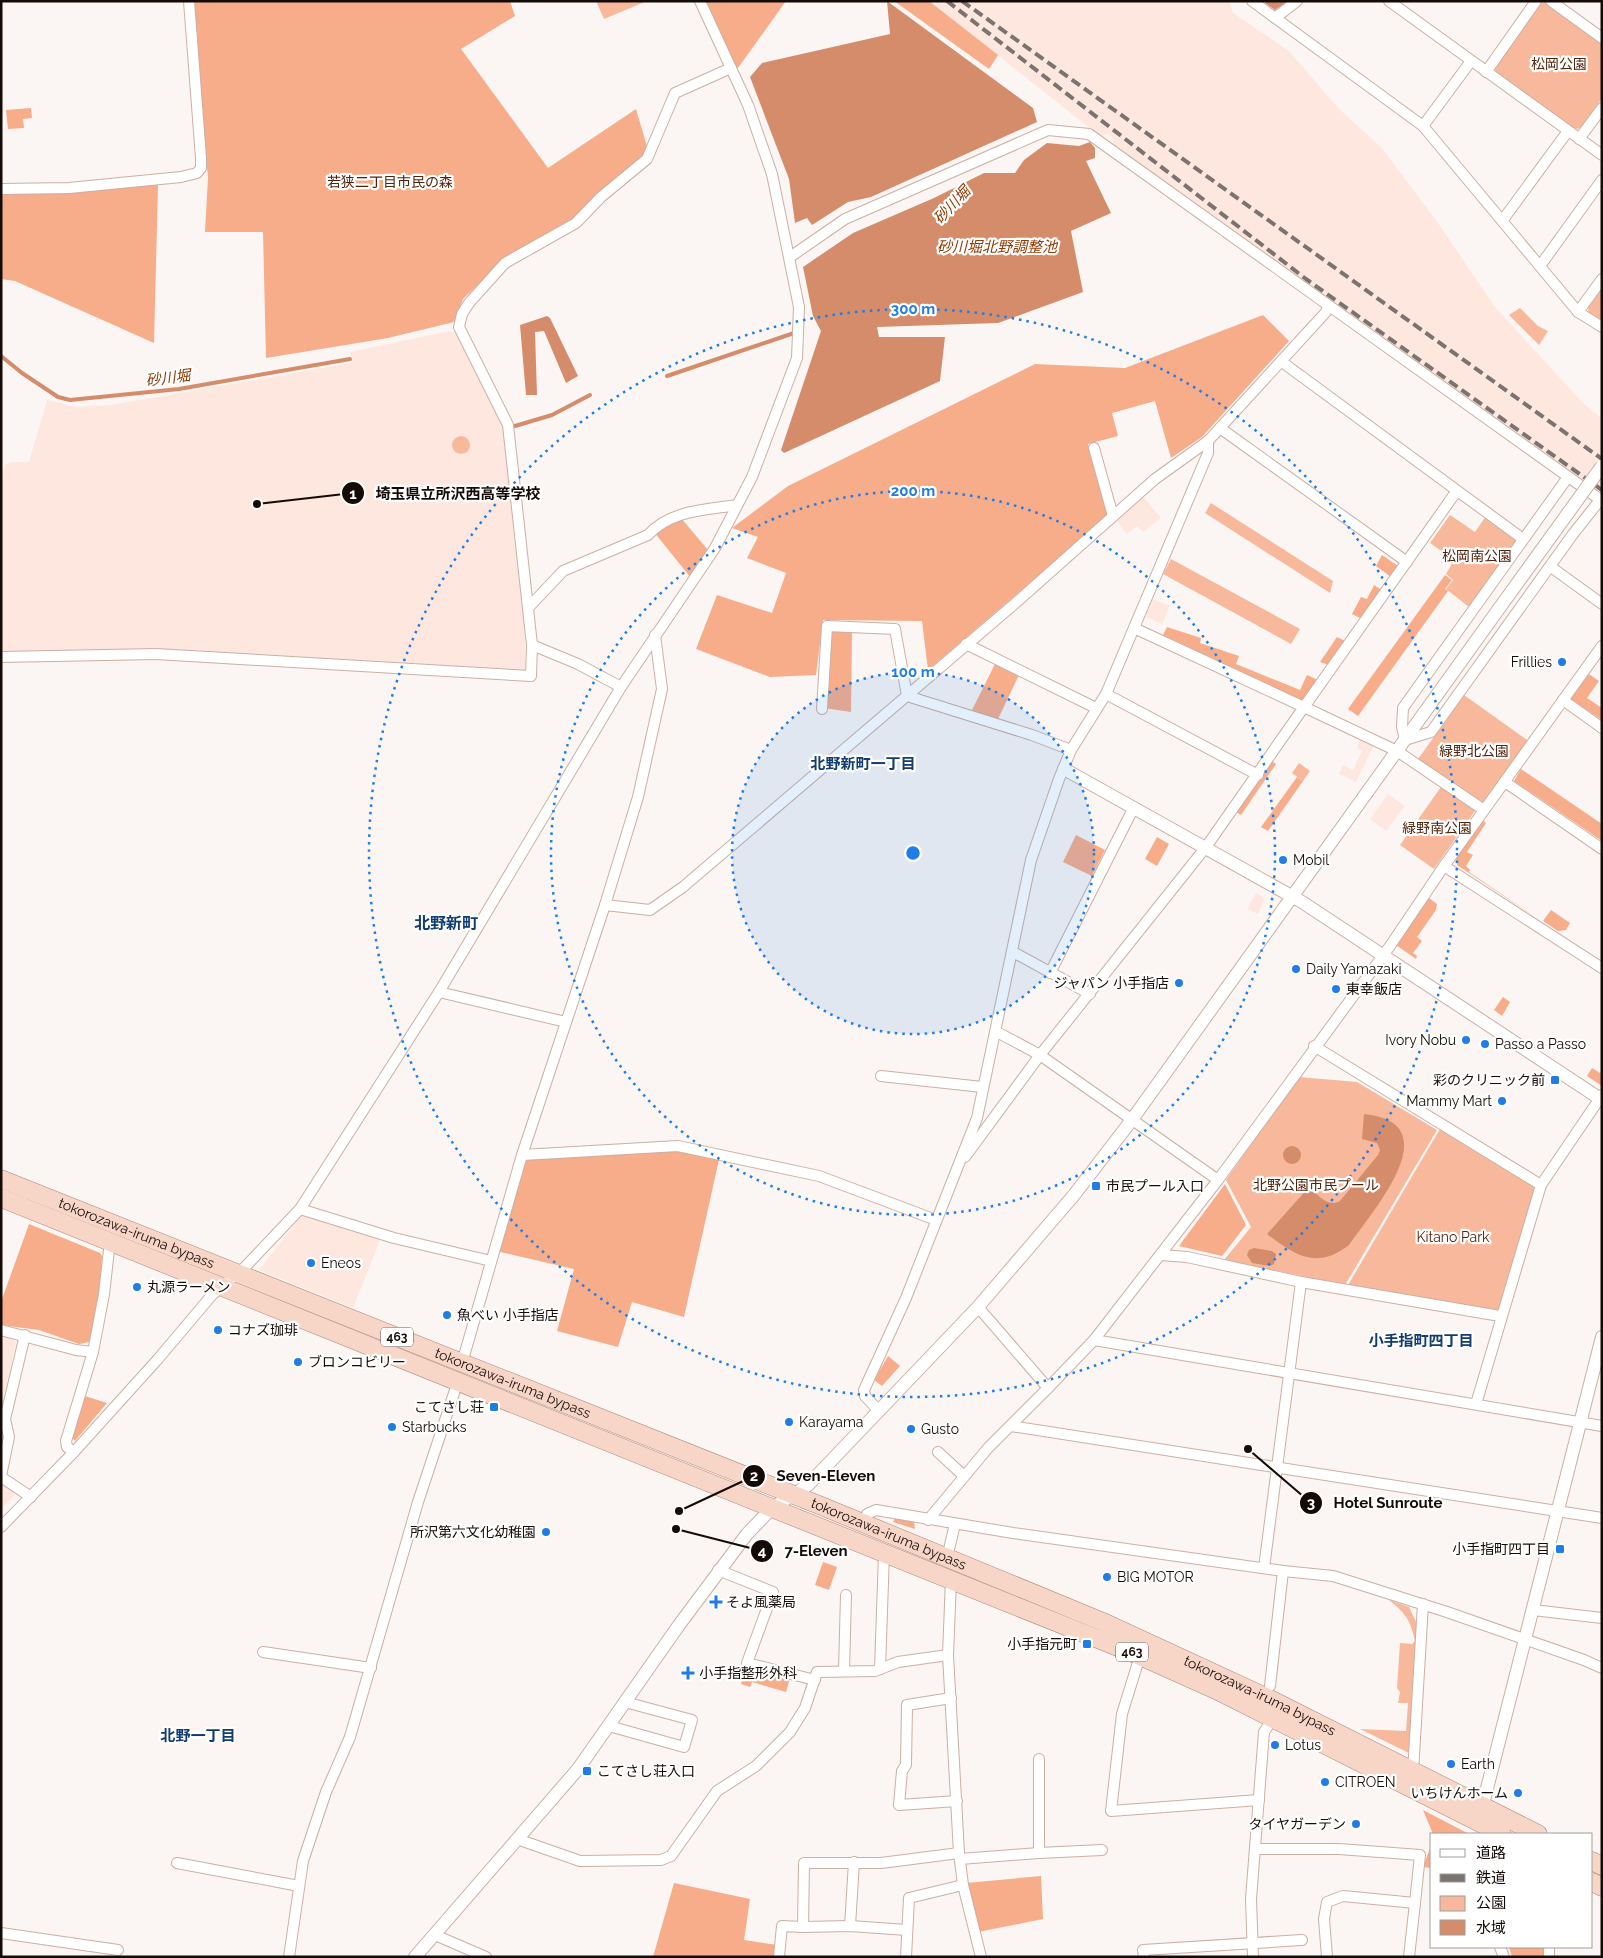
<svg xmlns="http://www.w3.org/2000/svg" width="1603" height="1958" font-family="Raleway,'Noto Sans JP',sans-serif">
<rect width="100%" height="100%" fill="#fbf6f3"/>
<g fill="#fee7de">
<path d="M929,1h300l4,12 56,38 50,58 42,38 57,76 57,84 88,96 19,16v79l-490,-353 2,-6 -6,-5 -8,2z"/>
<path d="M450,331l6,3 47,88 22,190v61l-127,-8 -397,-12v-174l4,-14 6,-3h18l18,-62 29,7 35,-2 241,-42 -2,-11z"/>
<path d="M1141,494l20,24 -18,14 -6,-6 -10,8 -14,-17z"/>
<path d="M1153,599l17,7 -8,18 -16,-7z"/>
<path d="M1360,740l13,7 -17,35 -17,-8 4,-9 10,5 9,-19 -5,-3z"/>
<path d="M1388,794l17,12 -19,25 -16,-12z"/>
<path d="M1256,893l9,5 -7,16 -11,-5z"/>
<path d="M303,1214l78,24 -28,70 -94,-38z"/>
<path d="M1,1332l4,1 11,9 -15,67z"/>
<path d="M1,1474l18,16 -18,19z"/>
</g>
<g fill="#f8b89b">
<path d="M596,1h51l-43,18z"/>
<path d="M1545,2l57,40v56l-21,30 -6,1 -79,-57 -2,-6 44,-62z"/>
<path d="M1602,288v34l-13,-8 -1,-6z"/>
<path d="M1520,308l18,18 10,5 -9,14 -30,-30z"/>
<circle cx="461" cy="445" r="9"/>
<path d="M1211,503l122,78 -3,12 -125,-80z"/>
<path d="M1450,515l25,17 11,-16 31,23 -48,68 -23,-18 7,-9 -7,-6 8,-14 -24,-17z"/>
<path d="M1171,559l129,70 -9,15 -128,-70z"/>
<path d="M1464,695l66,47 -46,64 -66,-47z"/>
<path d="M1299,763l11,8 -7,10 -11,-8z"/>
<path d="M1441,787l34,24 -41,58 -34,-24z"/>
<path d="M1299,1077l58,5 80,48 -92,155 -121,-25 27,-33 -25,-47z"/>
<path d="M1440,1129l97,58 -38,127 -151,-29z"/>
<path d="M1389,1600l20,7 8,17 -6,130 -51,-25 46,2 2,-28h-10l2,-11 -3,-4 3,-45 12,1 3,-3c-5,-22 -9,-27 -26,-41z"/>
</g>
<g fill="#f7ac8a">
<path d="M189,1h321l5,15 -54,33 87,119 88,-59 12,41 -21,22 -53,47 -65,36 -46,44 -9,23 -66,16 -122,20 -3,-126h-58l3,-55z"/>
<path d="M706,1h80l-48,67 -5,-2z"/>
<path d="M894,1h35l69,54 -9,14z"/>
<path d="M31,108l1,10 -9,1 1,9 -16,1 -2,-19z"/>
<path d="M158,185l-4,158 -139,-62 -14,-2v-84z"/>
<path d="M1263,315l26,26 -87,96 -31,21 -16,-57 -43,12 6,23 -30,8 20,72 -180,154 -6,-49 -99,-1 -7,55 -46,2 -74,-28 21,-54 55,18 14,-40 -39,-15 11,-21 -26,-9 56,-42 247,-122 90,4z"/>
<path d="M681,518l27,32 -17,28 -37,-46z"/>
<path d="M1382,555l16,11 -7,11 -15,-11z"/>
<path d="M1445,575l7,5 -7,9 3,2 -90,125 -10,-7z"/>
<path d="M1374,585l9,6 -21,28 -10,-5 9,-17 6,2z"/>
<path d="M1167,627l34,11 -1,5 39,13 -3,8 64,26 7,-15 11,5 -14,21 -141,-66z"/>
<path d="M829,630l23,2 -1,80 -27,-4z"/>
<path d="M1337,637l8,4 -16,24 -9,-3z"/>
<path d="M995,664l24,11 -21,44 -26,-9z"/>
<path d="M1586,672l13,9 -12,17 15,10v12l-33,-22z"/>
<path d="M1272,761l4,3 -35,51 -5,-3z"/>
<path d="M1521,769l81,55v17l-88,-60z"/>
<path d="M1297,777l6,4 -35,50 -7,-4z"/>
<path d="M1482,820l4,3 -19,29 6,3 -7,11 4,4 -1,2 71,48 -83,-55 -1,-6z"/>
<path d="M1076,835l29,15 -13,26 -29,-14z"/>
<path d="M1157,837l12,7 -12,22 -12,-7z"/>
<path d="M1429,898l8,6 -1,6 -19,27 5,4 -9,12 4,3 -1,3 -20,-14z"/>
<path d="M1551,910l19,13 -4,7 -8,1 -15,-10z"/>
<path d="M1503,997l7,5 -8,14 -8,-6z"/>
<path d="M1592,1068l8,5 2,-2v15l-15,-10z"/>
<path d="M678,1146l42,9 -36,162 -52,-15 -14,45 -61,-16 17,-62 -78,-18 28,-93z"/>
<path d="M1225,1184l21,41 -24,31 -43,-10z"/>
<path d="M29,1224l71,29 2,3 -2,37 -11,49 -10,2 -40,-14 -38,-5v-23z"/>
<path d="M888,1356l12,10 -18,20 -8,-6z"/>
<path d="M85,1396l22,7 -32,38 -3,-3z"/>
<path d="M895,1518l19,4 1,7 -22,-7z"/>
<path d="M823,1562l14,5 -8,23 -14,-5z"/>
<path d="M747,1662l44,13 -5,17 -34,-10 -2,5 -9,-3z"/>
<path d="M1423,1810l46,24h-36z"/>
<path d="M1432,1843v25l-9,-1 1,-3z"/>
<path d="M1041,1876l2,43 -65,13 -12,-49z"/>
<path d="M674,1883l76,16 -6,41 33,5 -1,12h-123z"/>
<path d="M1509,1947h38v10h-35z"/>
</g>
<g fill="#d48c6b">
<path d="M887,1l146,107 4,14 -166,75 -23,5 -36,23 -5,-7 -12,5 -6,-44 -39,-102 12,-14 128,-29z"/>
<path d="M1267,1h21l-13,9 -10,-7z"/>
<path d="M1090,142l5,6v10l-9,3 25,52 -40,18 12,61 -85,31 -121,4 2,10h66l-5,44 -156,72 -3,-3 40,-119 -8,-15 -10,-49 50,-34 81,-35 50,-25h31l9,-13 23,-17 32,3z"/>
<path d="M547,316l3,2 28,58 -12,7 -22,-52 -9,1 2,63h-11l-6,-70z"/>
<path d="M1364,1114c87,9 9,96 -15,131 -32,25 -53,11 -82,-11l42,-47c9,8 19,21 31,14l38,-46 2,-5 -3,-7 -15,-4z"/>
<circle cx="1292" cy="1155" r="9"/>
<path d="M1254,1248l18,3 4,3 -2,10 -4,2 -18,-3 -5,-8 2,-5z"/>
</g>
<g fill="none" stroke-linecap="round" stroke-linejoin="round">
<g stroke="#d48c6b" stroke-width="4">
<path d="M1,356l21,17 36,24 12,3 109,-11 171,-30"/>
<path d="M667,376l127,-43"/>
<path d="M515,426l37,-11 38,-20"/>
</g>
<g stroke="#cbafa3" stroke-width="12">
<g id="minor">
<path d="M1252,1l171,125 155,186 24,15"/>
<path d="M1389,1l213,154"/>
<path d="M1551,1l51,37"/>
<path d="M1275,18l22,-17"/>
<path d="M1486,72l50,-71"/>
<path d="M1423,126l48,-65"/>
<path d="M1579,139l23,-31"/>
<path d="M1,189l68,-1 112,-11 16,-4 4,-5v-10l-12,-157"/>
<path d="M1502,221l66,-90"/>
<path d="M790,257l55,-38 203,-89 41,4 513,367"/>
<path d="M1540,266l62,-86"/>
<path d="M1578,312l24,-33"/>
<path d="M1282,362l241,177"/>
<path d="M1220,428l187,134"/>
<path d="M1094,448l19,68"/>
<path d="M1568,477l-165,231 -1,19 3,13 26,-8 142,-198 27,-34"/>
<path d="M1456,492l-152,215 93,44 87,59"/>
<path d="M1551,567l51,37"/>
<path d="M528,608l35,-37 85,-36c22,-25 58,-25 89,-30"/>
<path d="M966,644l130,64"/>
<path d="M532,645l46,19 43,23"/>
<path d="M1,657l155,-3 375,22 1,-31 -24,-220 -49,-98 3,-13 7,-11 36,-40 71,-40 25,-26 46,-38 28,-66 56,-25"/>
<path d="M1106,694l152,81"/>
<path d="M1563,700l39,28"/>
<path d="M822,709l5,-83 68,3 12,67 125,39 39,15"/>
<path d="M1505,782l97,67"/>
<path d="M1444,866l158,102"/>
<path d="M605,905l45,5 33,-23 336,-287 136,-121 53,-38"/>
<path d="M1013,952l77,42"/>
<path d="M1050,973l84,-166"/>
<path d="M439,992l127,30"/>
<path d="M997,1032l43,23 178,125"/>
<path d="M1314,1046l227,139"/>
<path d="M881,1076l101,11"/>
<path d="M522,1155l156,-9 141,30 117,44"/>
<path d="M965,1157l75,-102 166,-208 98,-140 -170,-79"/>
<path d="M300,1209l94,29 97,23"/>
<path d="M1161,1255l26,2 114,25 -37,286"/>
<path d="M1301,1282l199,34"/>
<path d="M1,1330l75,20 17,2 11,-58 6,-53"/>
<path d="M1094,1340l508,86"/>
<path d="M462,1363l60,-208 83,-250 33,-108 24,-108 -7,-54"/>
<path d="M1048,1388l46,-48 124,-160 172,-234 54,-80 158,-220"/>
<path d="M1476,1404l65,-219 61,-90"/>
<path d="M879,1411l-14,-15 -1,-6 42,-92 71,-180 54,-258 28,-81 12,-29 35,-56 102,-241v-12l118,-129 2,-5"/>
<path d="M1011,1426l591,92"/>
<path d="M74,1452l-7,-5 -1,-6 27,-89"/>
<path d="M938,1452l26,24"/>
<path d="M1,1476l8,-39 -4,-18 20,-84"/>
<path d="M1,1477l30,20"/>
<path d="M867,1514l9,-4 137,23 270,38 50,5 114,36 137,48 18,8"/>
<path d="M928,1520l60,-72 60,-60 -70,-81"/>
<path d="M1,1527l73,-75 84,-93 54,-64 34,-29 54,-57 139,-217 182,-305 94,-139 37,-71 45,-119 2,-51 -27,-133 -24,-69 -48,-104"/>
<path d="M947,1558l8,-34"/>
<path d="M718,1570l55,22 -26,71 68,17"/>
<path d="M951,1579l-3,76 11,198 4,32 18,72"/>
<path d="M1533,1610l69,8"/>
<path d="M263,1652l108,16"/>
<path d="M1140,1656l-18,58 -11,97 148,-11"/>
<path d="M880,1669l4,-116"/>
<path d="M844,1671l2,-76"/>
<path d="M1270,1686l13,-115"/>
<path d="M951,1698l-44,7 -1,60 -4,6 -3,34 58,-4"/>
<path d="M609,1726l75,21 8,-27 -67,-18"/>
<path d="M1039,1759v94l63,-3"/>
<path d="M1413,1772l10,-168"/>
<path d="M517,1839l63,22 81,-1 10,-4 46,-65 39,-25 34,-34 15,-24 12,-36 58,-1 23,-9 50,-7"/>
<path d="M1255,1849h84l81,6 -5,48"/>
<path d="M960,1859l79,-6"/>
<path d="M177,1863l122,23"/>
<path d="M850,1926l4,-64"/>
<path d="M803,1927l47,-1 57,4"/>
<path d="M1,1933l117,17"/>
<path d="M435,1935l51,22"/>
<path d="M1500,1947l4,10"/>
<path d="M289,1957l14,-96 23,-69 24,-55 68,-235 40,-121"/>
<path d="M779,1957l3,-31 21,1 1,-64h77l78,-10"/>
<path d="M906,1957l3,-59 54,-13"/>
<path d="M1144,1957l-1,-7 159,-10"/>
<path d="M1253,1957l-2,-58 13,-167 4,-6 1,-10"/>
<path d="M1327,1957l-3,-38 3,-17 16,-6 72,7 -6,54"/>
<path d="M1549,1957v-10"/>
</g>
</g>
<g stroke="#cbafa3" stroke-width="14">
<g id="tertiary">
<path d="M1064,769l238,133 300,198"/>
<path d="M1481,1812l121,-475"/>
<path d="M415,1957l163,-188 101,-144 68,-91 24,-25 37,-24 170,-178 96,-112 57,-74 367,-511"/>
</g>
</g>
<g stroke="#a8887b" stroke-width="19">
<g id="trunk">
<path id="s1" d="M1,1179l823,328 279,115 167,77 268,135"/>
<path d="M1,1198l1139,458 76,34 286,144"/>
<path d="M1592,1861l10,5"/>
<path d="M1592,1882l10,5"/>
</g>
</g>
<use href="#minor" stroke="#fff" stroke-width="10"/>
<use href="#tertiary" stroke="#fff" stroke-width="12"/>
<use href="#trunk" stroke="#f8d6c7" stroke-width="18"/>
<g stroke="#7a736f" stroke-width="4" stroke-dasharray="10 5" stroke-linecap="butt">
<path d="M947,1l359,278 296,211"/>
<path d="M962,1l640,458"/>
</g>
<g stroke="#cbafa3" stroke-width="14" stroke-linecap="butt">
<path id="tertiary-bridge" d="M1498,610l104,-144"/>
</g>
<use href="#tertiary-bridge" stroke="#fff" stroke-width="12"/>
</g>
<circle cx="913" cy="853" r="181" fill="#207de7" fill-opacity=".12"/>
<g fill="none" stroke="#207de7" stroke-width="2.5" stroke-dasharray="2.5 5">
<circle cx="913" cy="853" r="181"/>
<circle cx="913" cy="853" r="362"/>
<circle cx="913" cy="853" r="544"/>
</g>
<g fill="#207de7" stroke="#fff" stroke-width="2">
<circle cx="1562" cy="662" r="5"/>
<circle cx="1283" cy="860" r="5"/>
<circle cx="1296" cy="969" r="5"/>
<circle cx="1179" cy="983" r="5"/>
<circle cx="1336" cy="989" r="5"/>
<circle cx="1466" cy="1040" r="5"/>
<circle cx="1485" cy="1044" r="5"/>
<rect x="1550" y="1075" width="10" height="10" rx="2.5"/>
<circle cx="1502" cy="1101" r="5"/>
<rect x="1091" y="1181" width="10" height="10" rx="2.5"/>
<circle cx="311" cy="1263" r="5"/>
<circle cx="137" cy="1287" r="5"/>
<circle cx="447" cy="1315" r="5"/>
<circle cx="218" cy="1330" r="5"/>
<circle cx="298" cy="1362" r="5"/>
<rect x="489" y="1402" width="10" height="10" rx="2.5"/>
<circle cx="789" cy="1422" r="5"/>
<circle cx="392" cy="1427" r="5"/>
<circle cx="911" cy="1429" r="5"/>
<circle cx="546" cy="1532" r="5"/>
<rect x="1555" y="1544" width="10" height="10" rx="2.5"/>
<circle cx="1107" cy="1577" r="5"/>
<path d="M713.5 1594.5h5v5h5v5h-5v5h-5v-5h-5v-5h5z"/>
<rect x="1082" y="1639" width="10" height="10" rx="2.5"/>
<path d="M685.5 1665.5h5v5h5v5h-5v5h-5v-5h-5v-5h5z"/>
<circle cx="1275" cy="1745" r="5"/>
<circle cx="1451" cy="1764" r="5"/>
<rect x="582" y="1766" width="10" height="10" rx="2.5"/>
<circle cx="1325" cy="1782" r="5"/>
<circle cx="1518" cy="1793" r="5"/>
<circle cx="1356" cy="1824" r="5"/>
</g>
<g text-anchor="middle" stroke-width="4.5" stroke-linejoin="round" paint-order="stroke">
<g fill="#fff" stroke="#5a5451" stroke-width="1">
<rect x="381" y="1327.5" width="32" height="19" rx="4"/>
<rect x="1116" y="1642.5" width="32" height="19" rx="4"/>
</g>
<g font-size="12" font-weight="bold" fill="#140b07">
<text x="397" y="1341">463</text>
<text x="1132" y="1656">463</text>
</g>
<g font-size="14" fill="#51220a" stroke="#fff">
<text x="1559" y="69">松岡公園</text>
<text x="390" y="187">若狭二丁目市民の森</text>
<text x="1477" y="561">松岡南公園</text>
<text x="1474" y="756">緑野北公園</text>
<text x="1437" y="833">緑野南公園</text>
<text x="1316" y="1190">北野公園市民プール</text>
<text x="1453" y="1242">Kitano Park</text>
</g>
<g font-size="14" fill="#140b07" stroke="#fff" text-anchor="start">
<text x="1552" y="667" text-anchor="end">Frillies</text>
<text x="1293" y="865">Mobil</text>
<text x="1306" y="974">Daily Yamazaki</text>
<text x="1169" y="988" text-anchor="end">ジャパン 小手指店</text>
<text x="1346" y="994">東幸飯店</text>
<text x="1456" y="1045" text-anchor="end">Ivory Nobu</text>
<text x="1495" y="1049">Passo a Passo</text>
<text x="1545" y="1085" text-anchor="end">彩のクリニック前</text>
<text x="1492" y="1106" text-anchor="end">Mammy Mart</text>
<text x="1106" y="1191">市民プール入口</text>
<text x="321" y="1268">Eneos</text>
<text x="147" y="1292">丸源ラーメン</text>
<text x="457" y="1320">魚べい 小手指店</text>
<text x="228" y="1335">コナズ珈琲</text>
<text x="308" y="1367">ブロンコビリー</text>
<text x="484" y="1412" text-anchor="end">こてさし荘</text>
<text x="799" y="1427">Karayama</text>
<text x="402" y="1432">Starbucks</text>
<text x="921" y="1434">Gusto</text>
<text x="536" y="1537" text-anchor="end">所沢第六文化幼稚園</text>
<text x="1550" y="1554" text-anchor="end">小手指町四丁目</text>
<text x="1117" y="1582">BIG MOTOR</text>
<text x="726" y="1607">そよ風薬局</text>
<text x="1077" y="1649" text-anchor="end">小手指元町</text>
<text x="699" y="1678">小手指整形外科</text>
<text x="1285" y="1750">Lotus</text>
<text x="1461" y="1769">Earth</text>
<text x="597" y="1776">こてさし荘入口</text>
<text x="1335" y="1787">CITROEN</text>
<text x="1508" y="1798" text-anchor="end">いちけんホーム</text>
<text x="1346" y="1829" text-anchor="end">タイヤガーデン</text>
</g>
<g font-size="14" fill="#140b07" stroke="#fff">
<text dy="5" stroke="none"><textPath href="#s1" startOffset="146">tokorozawa-iruma bypass</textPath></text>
<text dy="5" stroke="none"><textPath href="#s1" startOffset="551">tokorozawa-iruma bypass</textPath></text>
<text dy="5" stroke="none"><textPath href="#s1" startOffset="956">tokorozawa-iruma bypass</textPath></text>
<text dy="5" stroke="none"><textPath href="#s1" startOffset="1361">tokorozawa-iruma bypass</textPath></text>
</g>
<g font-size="15" font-style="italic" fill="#903a01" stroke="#fff">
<text transform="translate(952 205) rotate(-47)" y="5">砂川堀</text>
<text x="997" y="252">砂川堀北野調整池</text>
<text transform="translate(168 378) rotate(-7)" y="5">砂川堀</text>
</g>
<g font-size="15" font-weight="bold" fill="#113c6f" stroke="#fff">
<text x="863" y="769">北野新町一丁目</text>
<text x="1421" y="1346">小手指町四丁目</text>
<text x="198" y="1741">北野一丁目</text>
</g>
<g font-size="16" font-weight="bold" fill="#113c6f" stroke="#fff">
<text x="446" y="929">北野新町</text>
</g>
</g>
<circle cx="913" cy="853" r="8" fill="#207de7" stroke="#fff" stroke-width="2.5"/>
<g font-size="15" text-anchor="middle" font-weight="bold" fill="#207de7" stroke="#fff" stroke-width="4.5" stroke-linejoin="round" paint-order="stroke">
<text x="913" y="314">300 m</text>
<text x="913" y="496">200 m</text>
<text x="913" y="677">100 m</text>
</g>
<path fill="none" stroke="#140b07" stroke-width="2" d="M257 504L353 493M679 1511L754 1476M1248 1449L1311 1503M676 1529L762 1551"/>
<g fill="#140b07" stroke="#fff" stroke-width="2">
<circle cx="257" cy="504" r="5"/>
<circle cx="679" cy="1511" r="5"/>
<circle cx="1248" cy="1449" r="5"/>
<circle cx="676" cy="1529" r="5"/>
<circle cx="353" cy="493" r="12"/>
<circle cx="754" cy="1476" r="12"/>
<circle cx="1311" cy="1503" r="12"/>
<circle cx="762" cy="1551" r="12"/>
</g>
<g font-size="15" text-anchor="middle" font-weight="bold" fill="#fff">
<text x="353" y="499">1</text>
<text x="754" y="1481">2</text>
<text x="1311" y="1508">3</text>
<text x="762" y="1556">4</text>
</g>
<g font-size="15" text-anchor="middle" font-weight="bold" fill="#140b07" stroke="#fff" stroke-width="4.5" stroke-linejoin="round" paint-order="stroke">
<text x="458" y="499">埼玉県立所沢西高等学校</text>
<text x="826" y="1481">Seven-Eleven</text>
<text x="1388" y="1508">Hotel Sunroute</text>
<text x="816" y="1556">7-Eleven</text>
</g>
<rect width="1603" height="1958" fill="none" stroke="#140b07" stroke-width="5"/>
<rect x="1430" y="1833" width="162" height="115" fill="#ffffff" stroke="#a19d9c"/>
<rect x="1440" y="1849" width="25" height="8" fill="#ffffff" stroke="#a19d9c"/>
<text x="1476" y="1858" font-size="15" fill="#140b07">道路</text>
<rect x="1440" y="1874" width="25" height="8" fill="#7a736f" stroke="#a19d9c"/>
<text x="1476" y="1883" font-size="15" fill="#140b07">鉄道</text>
<rect x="1440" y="1896" width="25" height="15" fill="#f8b89b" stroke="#a19d9c"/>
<text x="1476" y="1908" font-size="15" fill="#140b07">公園</text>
<rect x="1440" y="1920" width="25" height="15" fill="#d48c6b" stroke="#a19d9c"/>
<text x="1476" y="1933" font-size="15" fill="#140b07">水域</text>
</svg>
